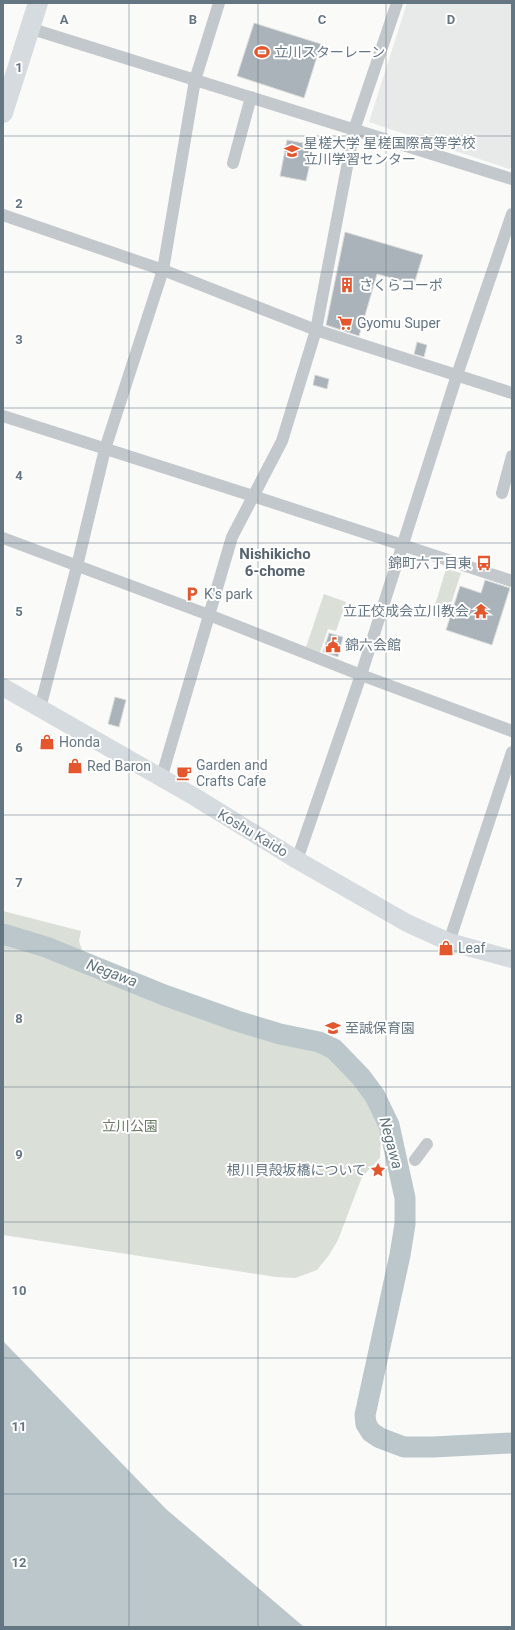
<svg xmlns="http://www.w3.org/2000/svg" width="515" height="1630" font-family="Roboto,'Noto Sans JP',sans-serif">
<rect width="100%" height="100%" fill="#fafaf8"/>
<path fill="#e8e9e9" d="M407,3h105v164l-3,2 -140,-47z"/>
<g fill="#dadfd7">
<path d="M446,569l15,4 -15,46 -14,-4z"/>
<path d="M324,594l22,8 -10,29 -8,-2 -8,23 -14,-5z"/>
<path d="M3,911l78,20 -2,10 12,36 135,47 87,23 27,16 20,22 13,21 8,30 -1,22 -18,19 -24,63 -9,15 -12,15 -22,8 -19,-1 -273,-42z"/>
</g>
<path fill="#bbc7cb" d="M3,1341l163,168 138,118h-301z"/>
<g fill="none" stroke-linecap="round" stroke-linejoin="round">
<path stroke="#bbc7cb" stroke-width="21" d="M3,934l43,13 118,48 73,26 43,13 39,8 15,7 27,28 14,19 14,29 16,73v26l-5,31 -35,160 1,9 5,8 9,6 24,9h29l79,-4"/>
</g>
<g fill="#aab3b9" stroke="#dcdcda">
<path d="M254,23l67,21 -17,54 -67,-22z"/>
<path d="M287,140l27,5 -8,36 -26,-5z"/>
<path d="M345,232l78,23 -9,29 -37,-10 -18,62 -33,-11z"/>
<path d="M417,342l10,3 -3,12 -10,-3z"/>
<path d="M315,375l14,4 -2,10 -14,-4z"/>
<path d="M485,580l25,8 -18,57 -46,-15 14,-44 21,7z"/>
<path d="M329,633l14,4 -5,20 -15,-5z"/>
<path d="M115,697l11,3 -7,27 -11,-3z"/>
</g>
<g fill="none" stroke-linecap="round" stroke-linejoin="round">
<g stroke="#c3c8cc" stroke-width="12">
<path d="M29,28l483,151"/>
<path d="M233,163l18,-66"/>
<path d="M3,215l160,55 153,60 196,63"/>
<path d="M3,416l250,80 259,85"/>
<path d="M502,493l10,-37"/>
<path d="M3,538l206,77 152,60 151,56"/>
<path d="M40,708l37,-142 28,-117 58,-179 32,-190 24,-77"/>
<path d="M161,779l71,-242 50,-96 34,-111 38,-200 43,-127"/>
<path d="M297,860l64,-185 96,-300 55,-161"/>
<path d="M449,942l63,-190"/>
<path d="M415,1160l12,-16"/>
</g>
<path stroke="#d6dbdf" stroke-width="18" d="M3,687l192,110 102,63 110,63 42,19 63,17"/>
<path stroke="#d6dbdf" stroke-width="20" d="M3,113l35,-110"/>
</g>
<path fill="none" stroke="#657683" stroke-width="1" stroke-opacity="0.55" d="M129,3v1624M258,3v1624M386,3v1624M3,136h509M3,272h509M3,408h509M3,543h509M3,679h509M3,815h509M3,951h509M3,1087h509M3,1222h509M3,1358h509M3,1494h509"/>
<defs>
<g id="stadium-bare" transform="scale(1.2)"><path d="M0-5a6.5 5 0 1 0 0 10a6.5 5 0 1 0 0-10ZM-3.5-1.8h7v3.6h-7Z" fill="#e4572e" stroke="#fff" stroke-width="2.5" paint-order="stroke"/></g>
<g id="school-bare" transform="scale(1.2)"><path d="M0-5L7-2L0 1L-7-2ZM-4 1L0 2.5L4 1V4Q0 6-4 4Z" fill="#e4572e" stroke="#fff" stroke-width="2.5" paint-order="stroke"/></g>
<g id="building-bare" transform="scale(1.2)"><path d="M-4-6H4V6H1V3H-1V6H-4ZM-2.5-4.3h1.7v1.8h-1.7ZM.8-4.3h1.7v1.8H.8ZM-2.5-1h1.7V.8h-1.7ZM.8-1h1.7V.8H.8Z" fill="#e4572e" stroke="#fff" stroke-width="2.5" paint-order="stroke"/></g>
<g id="supermarket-bare" transform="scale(1.2)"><path d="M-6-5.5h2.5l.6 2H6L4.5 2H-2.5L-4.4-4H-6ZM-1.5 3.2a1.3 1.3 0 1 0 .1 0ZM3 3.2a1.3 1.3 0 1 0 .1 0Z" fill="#e4572e" stroke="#fff" stroke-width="2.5" paint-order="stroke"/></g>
<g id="bus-bare" transform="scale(1.2)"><path d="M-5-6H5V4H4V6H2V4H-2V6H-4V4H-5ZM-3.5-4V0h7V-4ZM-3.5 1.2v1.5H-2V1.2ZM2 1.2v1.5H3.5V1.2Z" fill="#e4572e" stroke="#fff" stroke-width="2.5" paint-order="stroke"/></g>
<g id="parking-bare" transform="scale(1.2)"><path d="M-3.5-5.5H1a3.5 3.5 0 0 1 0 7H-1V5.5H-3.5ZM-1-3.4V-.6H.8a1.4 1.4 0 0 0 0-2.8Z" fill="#e4572e" stroke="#fff" stroke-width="2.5" paint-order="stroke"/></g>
<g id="temple-bare" transform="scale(1.2)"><path d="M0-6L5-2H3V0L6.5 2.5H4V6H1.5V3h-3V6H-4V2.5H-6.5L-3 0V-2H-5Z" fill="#e4572e" stroke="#fff" stroke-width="2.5" paint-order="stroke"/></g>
<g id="civic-bare" transform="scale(1.2)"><path d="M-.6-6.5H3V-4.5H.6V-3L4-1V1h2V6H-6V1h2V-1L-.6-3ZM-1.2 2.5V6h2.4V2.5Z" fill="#e4572e" stroke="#fff" stroke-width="2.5" paint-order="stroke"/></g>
<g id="shop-bare" transform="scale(1.2)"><path d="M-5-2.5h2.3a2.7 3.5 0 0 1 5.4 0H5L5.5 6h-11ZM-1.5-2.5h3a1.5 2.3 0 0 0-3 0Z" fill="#e4572e" stroke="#fff" stroke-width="2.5" paint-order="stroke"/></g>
<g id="cafe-bare" transform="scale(1.2)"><path d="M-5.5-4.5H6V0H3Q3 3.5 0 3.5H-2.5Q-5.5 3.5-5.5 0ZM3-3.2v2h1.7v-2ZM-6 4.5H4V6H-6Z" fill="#e4572e" stroke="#fff" stroke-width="2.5" paint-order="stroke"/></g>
<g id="sight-bare" transform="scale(1.2)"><path d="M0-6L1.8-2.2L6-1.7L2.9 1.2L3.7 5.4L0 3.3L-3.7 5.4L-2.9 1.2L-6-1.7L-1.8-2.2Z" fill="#e4572e" stroke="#fff" stroke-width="2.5" paint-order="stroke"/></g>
</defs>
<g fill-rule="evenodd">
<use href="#stadium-bare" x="262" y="52"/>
<use href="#school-bare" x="292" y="151"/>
<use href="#building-bare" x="347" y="285"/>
<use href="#supermarket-bare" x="345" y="323"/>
<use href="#bus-bare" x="484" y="563"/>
<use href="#parking-bare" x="192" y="594"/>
<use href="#temple-bare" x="481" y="611"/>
<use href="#civic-bare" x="333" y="645"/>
<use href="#shop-bare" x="47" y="742"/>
<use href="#shop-bare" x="75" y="766"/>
<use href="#cafe-bare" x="184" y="773"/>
<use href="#shop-bare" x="446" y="948"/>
<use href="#school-bare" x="333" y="1028"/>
<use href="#sight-bare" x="378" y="1170"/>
</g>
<g text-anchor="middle" stroke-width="4" stroke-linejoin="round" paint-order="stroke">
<g font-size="14" fill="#657683" stroke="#fff" text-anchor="start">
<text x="274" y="57">立川スターレーン</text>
<text x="304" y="148">星槎大学 星槎国際高等学校<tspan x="304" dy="16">立川学習センター</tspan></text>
<text x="359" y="290">さくらコーポ</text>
<text x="357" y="328">Gyomu Super</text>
<text x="472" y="568" text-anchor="end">錦町六丁目東</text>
<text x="204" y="599">K's park</text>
<text x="469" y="616" text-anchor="end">立正佼成会立川教会</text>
<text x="345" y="650">錦六会館</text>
<text x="59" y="747">Honda</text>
<text x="196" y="770">Garden and<tspan x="196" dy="16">Crafts Cafe</tspan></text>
<text x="87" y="771">Red Baron</text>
<text x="458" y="953">Leaf</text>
<text x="345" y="1033">至誠保育園</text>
<text x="366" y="1175" text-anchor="end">根川貝殻坂橋について</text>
</g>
<g font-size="14" fill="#657683" stroke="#fff">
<text transform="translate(253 833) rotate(31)" y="5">Koshu Kaido</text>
</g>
<g font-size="14" fill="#687a64" stroke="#fff">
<text x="130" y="1131">立川公園</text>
</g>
<g font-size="15" font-weight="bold" fill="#57646e" stroke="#fff">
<text x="275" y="559">Nishikicho<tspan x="275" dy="17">6-chome</tspan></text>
</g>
<g font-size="15" font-style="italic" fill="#60757c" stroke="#fff">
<text transform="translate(112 973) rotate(21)" y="5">Negawa</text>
<text transform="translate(391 1143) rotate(75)" y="5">Negawa</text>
</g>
</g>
<g font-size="13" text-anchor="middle" font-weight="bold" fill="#657683" stroke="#fff" stroke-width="4" stroke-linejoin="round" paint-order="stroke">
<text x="64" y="24">A</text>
<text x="193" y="24">B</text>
<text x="322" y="24">C</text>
<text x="451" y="24">D</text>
<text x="19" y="72">1</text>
<text x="19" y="208">2</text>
<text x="19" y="344">3</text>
<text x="19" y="480">4</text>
<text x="19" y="616">5</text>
<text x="19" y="752">6</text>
<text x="19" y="887">7</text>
<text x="19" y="1023">8</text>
<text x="19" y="1159">9</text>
<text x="19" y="1295">10</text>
<text x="19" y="1431">11</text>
<text x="19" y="1567">12</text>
</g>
<rect width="515" height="1630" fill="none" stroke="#657683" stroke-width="8"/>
</svg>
